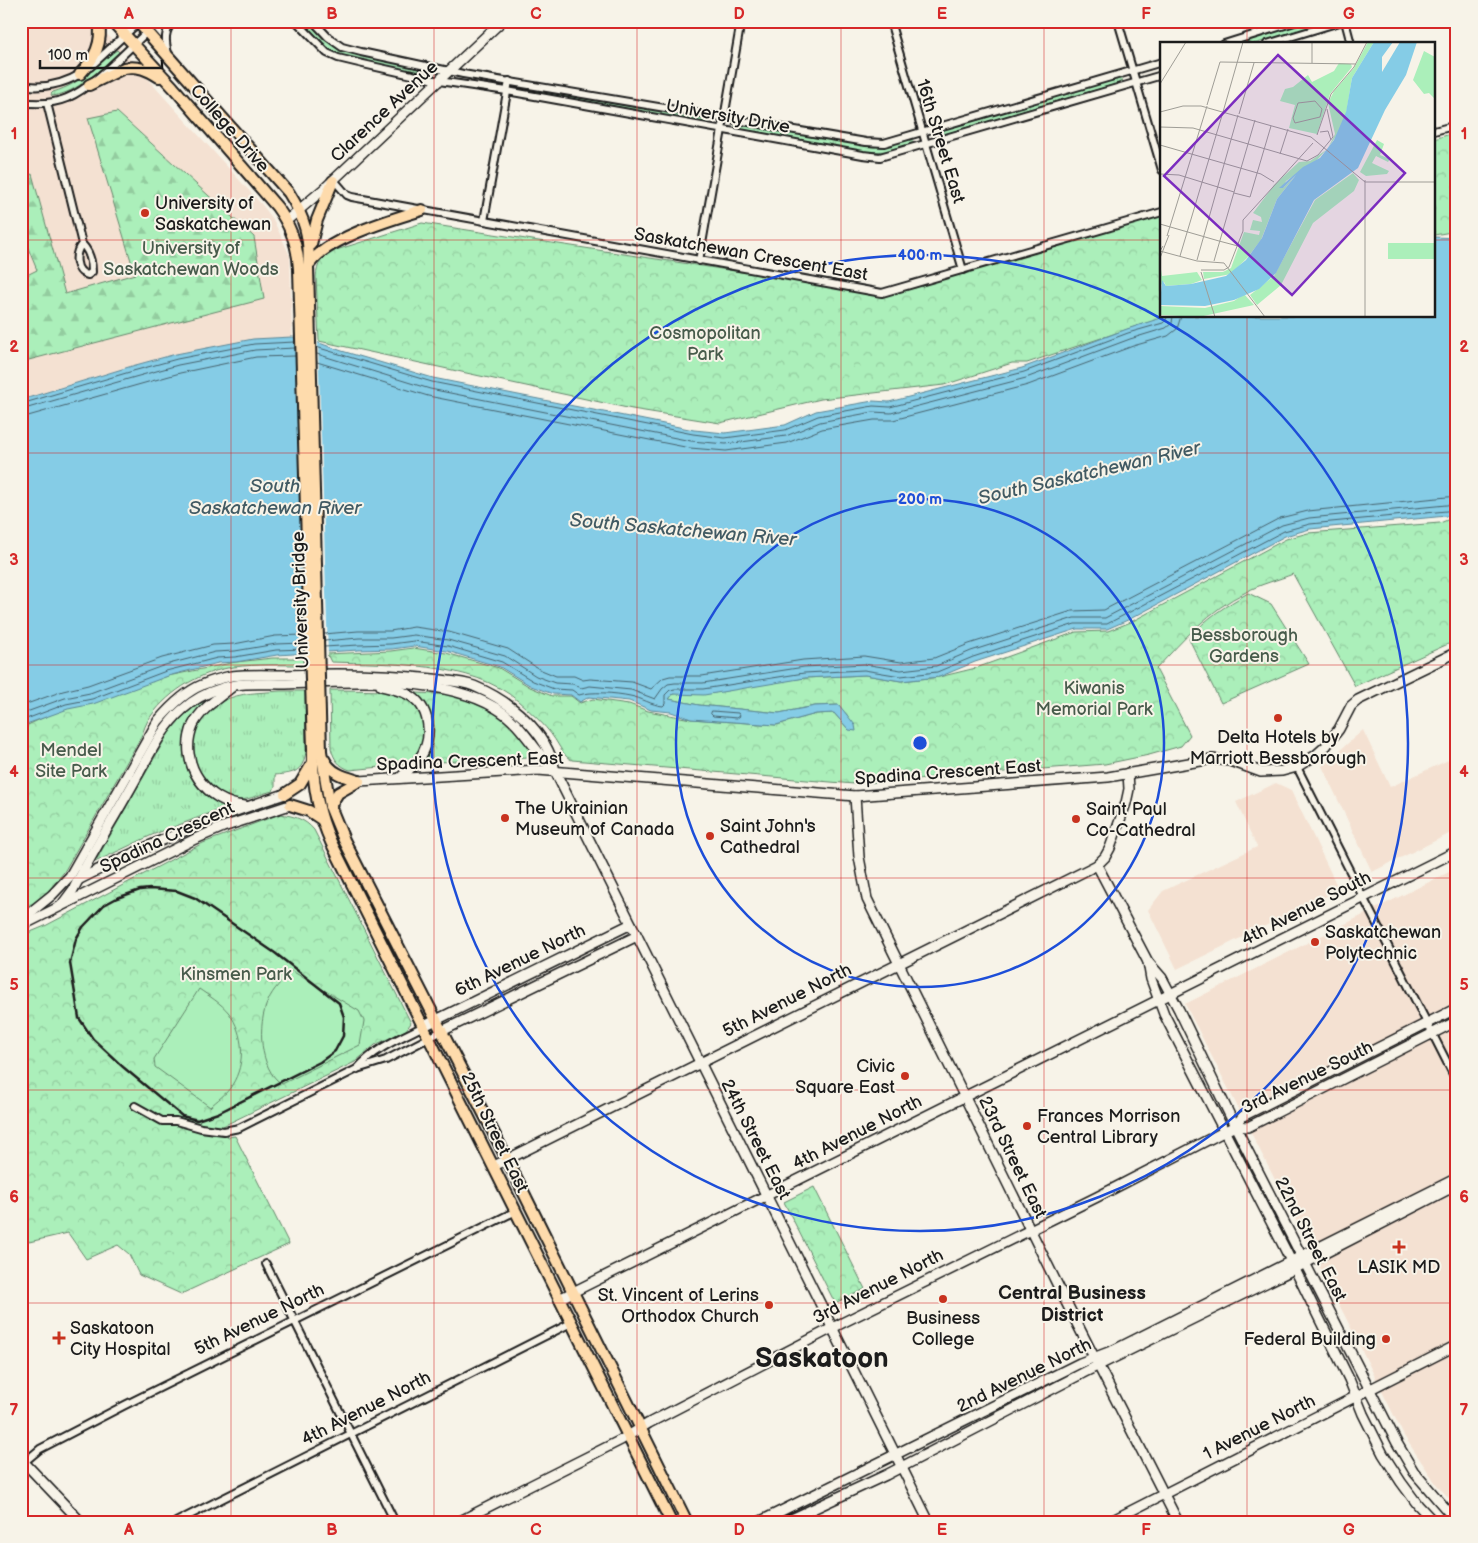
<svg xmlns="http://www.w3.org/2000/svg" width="1478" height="1543" font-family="'Balsamiq Sans',sans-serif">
<defs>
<pattern id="grass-tufts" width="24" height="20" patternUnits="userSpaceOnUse" patternTransform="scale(1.25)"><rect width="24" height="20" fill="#abefba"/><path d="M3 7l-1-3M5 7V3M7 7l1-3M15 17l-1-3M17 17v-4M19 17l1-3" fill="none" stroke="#93cc9f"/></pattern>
<pattern id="forest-firs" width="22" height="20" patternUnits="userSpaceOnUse" patternTransform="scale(1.25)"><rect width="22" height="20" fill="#abefba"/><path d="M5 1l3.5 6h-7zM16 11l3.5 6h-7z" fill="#93cc9f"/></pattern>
<pattern id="park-crowns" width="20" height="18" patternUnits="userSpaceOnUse" patternTransform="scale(1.25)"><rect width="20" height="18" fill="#abefba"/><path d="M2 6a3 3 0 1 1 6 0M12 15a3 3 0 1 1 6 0" fill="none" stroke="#93cc9f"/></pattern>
</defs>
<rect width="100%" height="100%" fill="#f7f3e8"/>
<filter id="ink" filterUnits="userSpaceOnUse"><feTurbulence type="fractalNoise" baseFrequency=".02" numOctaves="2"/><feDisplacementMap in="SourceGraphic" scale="10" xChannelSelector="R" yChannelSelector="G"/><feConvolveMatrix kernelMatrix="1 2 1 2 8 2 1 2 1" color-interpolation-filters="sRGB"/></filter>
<g filter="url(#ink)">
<g fill="#f4e1d2">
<path d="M21,21h74l168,185 10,13 17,37 2,81h-12l-104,17 -44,12 -111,34z"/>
<path d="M1363,730l27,57 67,-31v74l-85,42 -50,-106z"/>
<path d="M1276,783l15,7 48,100 -162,79 -29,-59 15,-19 94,-44 -21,-45z"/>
<path d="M1457,868v639l-20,-22 -33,-49 -55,-112 -164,-320z"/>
</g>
<g fill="url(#grass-tufts)" stroke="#64866b">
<path d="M300,21h8l22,23 12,7 77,15 1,4 -4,2 -76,-16 -18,-12z"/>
<path d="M1311,21h20l-77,23h-19z"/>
<path d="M117,50l2,2c-19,17 -41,41 -67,44l-1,-2 2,-2c30,-9 40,-26 64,-42z"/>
<path d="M1121,77l2,5 -185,54v-5z"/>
<path d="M521,86l189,33v1l-1,4 -189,-33z"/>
<path d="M735,124l139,23 37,-8 3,3 -25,9 -22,1 -132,-23z"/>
<path d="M280,691h25l1,61c-4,21 -12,21 -31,23v11l-2,5c-10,2 -24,9 -34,9 -14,-1 -28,-10 -35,-21 -19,-28 -12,-62 19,-78 17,-9 38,-8 57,-10z"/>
<path d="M209,699c-7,7 -14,13 -19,21 -12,22 -7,52 10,70 7,8 18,12 26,17l-74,28 -57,27 73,-128 17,-20 15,-11z"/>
</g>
<path fill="url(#forest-firs)" stroke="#64866b" d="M117,112l137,125 10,62 -243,63v-84l16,-8 -16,-39v-53l11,-4 33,120 70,-20 -47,-156z"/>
<g fill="url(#park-crowns)" stroke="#64866b">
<path d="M1457,132v99l-23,4v-96z"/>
<path d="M1162,215v101h17l-33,7 -119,40h-15l-68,22 -123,14 -101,24 -88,-14 -313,-68 -3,-64c1,-12 5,-21 17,-26l89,-28 462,71z"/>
<path d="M1457,516v124l-102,46 -62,-112c-15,6 -33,10 -47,18 -37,18 -62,47 -90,77l34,66 -9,11 -32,9 -44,9 -251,20 -282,-24c-7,-3 -9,-8 -13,-14 -10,-18 -25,-31 -41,-45 -45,-40 -130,-37 -187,-39l-4,-8 64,-3 22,-3 33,5 53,15 31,19 22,9h19l9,7 13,-4 36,5 19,7 43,8 85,6 40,-11 18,-1 15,17 -10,-25 -24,1 -36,7 -80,-8 -30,-6 4,-5 132,-16 60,-3 36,6 38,-4 37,-9 100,-36 32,-1 23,-9 155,-83 22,-6 132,-10z"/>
<path d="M1248,593l23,11 38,60 -88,39 -32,-64c16,-21 37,-33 59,-46z"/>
<path d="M273,658h30v7c-22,0 -46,-1 -69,2 -32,4 -64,23 -83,49 -5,6 -7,14 -10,21l-77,135 -17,21 -26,22v-187l50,-23 97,-29 68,-14z"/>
<path d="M330,690c29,0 59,1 88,3 12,1 23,1 35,2 29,5 65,31 80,56l-5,6 -106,6 -72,7c-11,-4 -16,-10 -19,-22z"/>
<path d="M280,814c14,2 25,5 34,16l97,193 -5,7 -31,15 -20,17 -132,64 5,11 7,-1 54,108 -108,50 -42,-19 -10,-21 -11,-9 -32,14 -18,-26 -39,9 -8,-11v-295l24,-10 158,-83z"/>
<path d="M814,1187l51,102 -30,14 -51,-101z"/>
</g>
<g fill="#abefba" stroke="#64866b">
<path d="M292,971l67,40 5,10 -4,24 -78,39c-23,-15 -25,-60 -14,-83 5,-12 14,-20 24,-30z"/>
<path d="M199,989c10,7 22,14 30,24 15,21 17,50 3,72 -5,9 -15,15 -22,22l-55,-40 -1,-8z"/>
</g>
<path fill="#85cce6" stroke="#5b8695" d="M1434,237l23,1v277l-147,14 -25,7 -155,83 -23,10h-30l-102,33 -36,15 -38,4 -36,-6 -60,3 -101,17 -31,-1 -4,5 30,6 80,8 36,-7 24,-1 16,20 1,6 -7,-1 -15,-17 -18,1 -40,11 -85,-6 -20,-7 -20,-2 -22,-9 -40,-4 -9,5 -9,-7 -18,-1 -22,-8 -31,-19 -53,-16 -33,-5 -22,3 -33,1 -82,5 -41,7 -18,1 -50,13 -75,28 -25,5 -47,17v-326l111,-34 44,-12 77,-15 39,-2 13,1 37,13 91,27 261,52 31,3 60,-8 31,-14 57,-10 16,1 133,-34 105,-39 40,-13h267z"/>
<path fill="#f7f3e8" d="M295,335l11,1 12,4 10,315 -24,2z"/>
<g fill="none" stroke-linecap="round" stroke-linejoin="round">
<g stroke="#46626d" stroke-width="1">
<path d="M316,347l116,35 261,52 32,4 60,-8 33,-14 55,-10 17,1 134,-35 104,-39 35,-10 3,-3 1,-4"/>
<path d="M317,354l113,35 261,52 35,3 60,-8 34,-14 53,-10 18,1 135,-35 104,-39 36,-11 6,-5 1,-7"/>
<path d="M317,362l111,34 262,52 36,3 61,-8 35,-14 52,-9h19l135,-35 105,-39 35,-10 9,-7 4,-13"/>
<path d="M21,404l112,-33 44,-12 77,-15 41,-2"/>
<path d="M21,410l114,-33 43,-12 77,-15 40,-2"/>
<path d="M21,418l159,-45 76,-16 39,-1"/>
<path d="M324,634l34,-3h32l24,-4 35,5 59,17 31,20 17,7h18l9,4 7,-1 42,3 19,7 12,-11 7,-2h32l101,-16 61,-4 37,6 33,-4 35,-14 103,-33 32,-1 176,-92 28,-7 149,-15"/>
<path d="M324,641l35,-3h32l23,-3 34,5 57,16 31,20 19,7 18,1 8,4 9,-2 41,4 24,9 7,-10 6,-5 7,-1h28l101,-16 60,-3 37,6 35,-4 35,-15 103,-33h31l177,-93 27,-7 148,-14"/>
<path d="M324,647l35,-2 32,-1 23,-3 34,5 54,16 31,19 21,8 18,1 7,5c12,-4 37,-2 51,1 12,2 21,9 33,10l2,-2v-9l5,-5 5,-1h28l101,-16 60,-3 37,6 36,-4 36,-15 102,-33h32l177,-93 26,-7 147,-14"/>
<path d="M21,706l42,-15 25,-6 74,-27 51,-13 21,-1 41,-8 28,-1"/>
<path d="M712,711l26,2 2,3 -3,2 -24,-2 -2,-2z"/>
<path d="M21,714l44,-16 25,-5 75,-28 50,-13 20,-1 41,-7 28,-1"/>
<path d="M21,721l45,-17 26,-5 74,-28 51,-13 18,-1 41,-7 28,-1"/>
</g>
<g stroke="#1c1c1c" stroke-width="10">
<g id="street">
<path d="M296,21l31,32 11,5 25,6 76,17 68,10 356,64 17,2 282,-82"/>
<path d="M313,21l15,16 14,10 19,5 102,22 403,68 18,1 278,-81"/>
<path d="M890,21l73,249"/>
<path d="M1118,21l44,149"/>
<path d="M1345,21l6,23"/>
<path d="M1224,44l74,-23"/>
<path d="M1267,44l76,-23"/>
<path d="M168,54c-3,-14 -4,-22 5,-33"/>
<path d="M90,67l50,-46"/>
<path d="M21,85c21,4 43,-1 61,-12"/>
<path d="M21,102c15,2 32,2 46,-4 25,-10 59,-47 80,-66"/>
<path d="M47,103l35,141c-8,9 -8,28 6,31l4,-3c0,-11 -2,-20 -10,-28"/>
<path d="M1434,131l23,-6"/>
<path d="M334,180l13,15 5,2 530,96 280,-81"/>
<path d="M484,221l25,-140"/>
<path d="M699,261l42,-240"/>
<path d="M1297,767l160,315"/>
<path d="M357,1069c18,-21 43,-31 67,-43"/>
<path d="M135,1106l27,15h14l25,7 23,3 15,-3 118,-59 29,-9 56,-29"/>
<path d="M266,1264l129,258"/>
<path d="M22,1464l18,-15 85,-44 391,-194"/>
<path d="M176,1522l395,-199"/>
</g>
</g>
<g stroke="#1c1c1c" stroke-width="12">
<g id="secondary">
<path d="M286,221l39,-33 177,-167"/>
<path d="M381,686c8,2 18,4 26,8 24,11 27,45 12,65 -5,7 -13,13 -19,19"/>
<path d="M232,687c-14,11 -31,22 -39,38 -16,39 14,78 52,81"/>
<path d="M359,781l179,-11 317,26 253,-19 104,-18 19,2 30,11 21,-1 15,-4 19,-12 10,-9 13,-17 12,-23 7,-6 99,-48"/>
<path d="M855,796l4,61 8,42 196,397 115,226"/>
<path d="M1097,865l51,97 14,16 17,32 56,116 162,317 17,29 43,50"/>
<path d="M78,880c66,-34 136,-63 207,-86"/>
<path d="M61,906l12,-16c19,-37 41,-72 61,-108 14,-24 27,-54 48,-72 11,-10 26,-18 40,-22 19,-6 40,-4 60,-4 65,-2 156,-10 214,24 26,15 38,43 59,63"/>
<path d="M21,920l31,-25 18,-19 88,-155c12,-14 27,-29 44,-36 9,-4 20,-7 29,-9 17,-2 36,-1 54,-1 50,-2 98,-2 148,4 14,2 28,2 41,7 36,15 73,45 81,85l374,751"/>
<path d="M21,926l174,-87 28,-12 67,-22"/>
<path d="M1148,962l3,17 13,35 121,235 64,130 14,35 20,40 18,28 17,23 16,17"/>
<path d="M424,1026l207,-102"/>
<path d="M442,1031l195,-95"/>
<path d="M1235,1126l13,1 209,-106"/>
<path d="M494,1166l603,-301 8,-8 5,-9 16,-45 3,-14 -1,-16"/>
<path d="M559,1299l898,-448"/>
<path d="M21,1459l60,63"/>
<path d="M458,1522l163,-82 28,-17 195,-101 253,-125 138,-71 8,-10 214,-108"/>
<path d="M759,1522l321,-159 34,-13 343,-172"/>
<path d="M785,1522l101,-47 199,-103 209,-103 163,-84"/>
<path d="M1109,1522l348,-177"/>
</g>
</g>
<g stroke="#1c1c1c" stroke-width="14">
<g id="primary">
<path d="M112,21l61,66 104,120c13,18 21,39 22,62"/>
<path d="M137,21l152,172c15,24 22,45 19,74"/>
<path d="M80,74c15,-16 23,-31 19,-53"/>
<path d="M89,85l35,-17c14,-3 24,2 35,9"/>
<path d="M311,244l6,-24 16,-39"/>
<path d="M308,266c16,-27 84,-47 114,-56"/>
<path d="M313,749c-1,32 5,64 18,93l340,680"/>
<path d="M321,751l9,55 14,34 163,319 180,363"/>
<path d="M324,759c7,15 21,18 35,22"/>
<path d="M285,794l15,-10 12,-20"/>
<path d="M290,805l19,6 12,8"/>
<path d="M330,806l8,-13 21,-12"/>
</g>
</g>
<use href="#street" stroke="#f7f3e8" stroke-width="6"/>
<use href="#secondary" stroke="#f7f3e8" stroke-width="9"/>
<use href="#primary" stroke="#fedbac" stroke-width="10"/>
<path stroke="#1c1c1c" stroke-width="2.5" d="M150,889l27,2 18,7 80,55 64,50 5,14 -1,19 -8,15 -15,11 -102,51 -21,7 -15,-4 -59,-49 -30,-28 -14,-21 -9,-55 6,-24 7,-12 21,-22 13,-7 23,-8z"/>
<g stroke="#1c1c1c" stroke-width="14" stroke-linecap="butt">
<g id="primary-bridge">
<path d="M308,267l13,484"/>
<path d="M299,269l14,480"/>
</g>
</g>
<use href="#primary-bridge" stroke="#fedbac" stroke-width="10"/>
</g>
</g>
<path fill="none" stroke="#d62828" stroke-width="1" stroke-opacity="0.55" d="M231,21v1501M434,21v1501M637,21v1501M841,21v1501M1044,21v1501M1247,21v23M21,240h1141M1434,240h23M1247,316v1206M21,453h1436M21,665h1436M21,878h1436M21,1090h1436M21,1303h1436"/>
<g fill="none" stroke="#1d4ed8" stroke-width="2.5">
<circle cx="920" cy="743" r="244"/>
<circle cx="920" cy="743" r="488"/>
</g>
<g fill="#c8321e" stroke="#f7f3e8" stroke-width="2">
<circle cx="145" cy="213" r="5"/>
<circle cx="1278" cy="718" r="5"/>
<circle cx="505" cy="818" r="5"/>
<circle cx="1076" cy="819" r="5"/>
<circle cx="710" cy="836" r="5"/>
<circle cx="1315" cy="942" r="5"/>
<circle cx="905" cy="1076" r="5"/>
<circle cx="1027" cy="1126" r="5"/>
<path d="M1396.5 1239.5h5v5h5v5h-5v5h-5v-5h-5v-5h5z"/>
<circle cx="943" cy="1299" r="5"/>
<circle cx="769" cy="1305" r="5"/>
<path d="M56.5 1330.5h5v5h5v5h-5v5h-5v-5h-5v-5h5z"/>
<circle cx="1386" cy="1339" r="5"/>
</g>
<g text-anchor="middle" stroke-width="4" stroke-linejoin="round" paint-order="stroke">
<g font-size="18" fill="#1c1c1c" stroke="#f7f3e8">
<text transform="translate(384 111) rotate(-43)" y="6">Clarence Avenue</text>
<text transform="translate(728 116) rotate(10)" y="6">University Drive</text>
<text transform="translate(230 128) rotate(49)" y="6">College Drive</text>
<text transform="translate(941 141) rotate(73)" y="6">16th Street East</text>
<text transform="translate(751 254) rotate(10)" y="6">Saskatchewan Crescent East</text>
<text transform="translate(300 600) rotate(-92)" y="6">University Bridge</text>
<text transform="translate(470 761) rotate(-2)" y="6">Spadina Crescent East</text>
<text transform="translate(948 772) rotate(-4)" y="6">Spadina Crescent East</text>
<text transform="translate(167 837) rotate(-25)" y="6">Spadina Crescent</text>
<text transform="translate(1306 908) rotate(-27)" y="6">4th Avenue South</text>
<text transform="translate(520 960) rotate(-26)" y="6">6th Avenue North</text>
<text transform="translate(787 1000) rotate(-27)" y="6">5th Avenue North</text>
<text transform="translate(1307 1077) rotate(-26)" y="6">3rd Avenue South</text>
<text transform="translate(495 1132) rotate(64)" y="6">25th Street East</text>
<text transform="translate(857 1132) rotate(-27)" y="6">4th Avenue North</text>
<text transform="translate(756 1139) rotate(63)" y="6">24th Street East</text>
<text transform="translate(1013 1157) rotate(64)" y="6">23rd Street East</text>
<text transform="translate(1311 1239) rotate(63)" y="6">22nd Street East</text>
<text transform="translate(878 1286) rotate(-27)" y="6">3rd Avenue North</text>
<text transform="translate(259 1319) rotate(-26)" y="6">5th Avenue North</text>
<text transform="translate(1024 1375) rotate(-26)" y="6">2nd Avenue North</text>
<text transform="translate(366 1408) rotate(-27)" y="6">4th Avenue North</text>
<text transform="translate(1259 1427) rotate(-27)" y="6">1 Avenue North</text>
</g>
<g font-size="18" fill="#1c1c1c" stroke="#f7f3e8" text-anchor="start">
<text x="155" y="209">University of<tspan x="155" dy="21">Saskatchewan</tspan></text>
<text x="1278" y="743" text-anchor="middle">Delta Hotels by<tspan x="1278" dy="21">Marriott Bessborough</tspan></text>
<text x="515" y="814">The Ukrainian<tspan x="515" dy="21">Museum of Canada</tspan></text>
<text x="1086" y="815">Saint Paul<tspan x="1086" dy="21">Co-Cathedral</tspan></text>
<text x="720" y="832">Saint John's<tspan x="720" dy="21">Cathedral</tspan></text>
<text x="1325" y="938">Saskatchewan<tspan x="1325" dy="21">Polytechnic</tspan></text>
<text x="895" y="1072" text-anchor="end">Civic<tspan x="895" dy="21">Square East</tspan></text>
<text x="1037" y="1122">Frances Morrison<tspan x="1037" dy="21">Central Library</tspan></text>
<text x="1399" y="1273" text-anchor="middle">LASIK MD</text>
<text x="759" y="1301" text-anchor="end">St. Vincent of Lerins<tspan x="759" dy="21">Orthodox Church</tspan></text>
<text x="943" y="1324" text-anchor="middle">Business<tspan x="943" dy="21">College</tspan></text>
<text x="70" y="1334">Saskatoon<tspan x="70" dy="21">City Hospital</tspan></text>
<text x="1376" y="1345" text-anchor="end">Federal Building</text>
</g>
<g font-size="18" fill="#475b4b" stroke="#f7f3e8">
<text x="191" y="254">University of<tspan x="191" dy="21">Saskatchewan Woods</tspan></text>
<text x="705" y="339">Cosmopolitan<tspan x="705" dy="21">Park</tspan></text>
<text x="1244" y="641">Bessborough<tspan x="1244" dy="21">Gardens</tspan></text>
<text x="1094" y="694">Kiwanis<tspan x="1094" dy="21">Memorial Park</tspan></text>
<text x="71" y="756">Mendel<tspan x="71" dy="21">Site Park</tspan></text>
<text x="236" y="980">Kinsmen Park</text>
</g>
<g font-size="19" font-style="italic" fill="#415a63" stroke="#f7f3e8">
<text transform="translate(1089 472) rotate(-13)" y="7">South Saskatchewan River</text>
<text x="275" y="492">South<tspan x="275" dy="22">Saskatchewan River</tspan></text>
<text transform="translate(683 529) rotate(5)" y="7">South Saskatchewan River</text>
</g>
<g font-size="19" font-weight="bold" fill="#1c1c1c" stroke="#f7f3e8">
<text x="1072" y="1299">Central Business<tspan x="1072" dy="22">District</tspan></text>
</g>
<g font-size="28" font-weight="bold" fill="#1c1c1c" stroke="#f7f3e8">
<text x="822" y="1367">Saskatoon</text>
</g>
</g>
<g transform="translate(1160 42)">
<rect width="275" height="275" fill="#f7f3e8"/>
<path d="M217,98l7,4 -4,11 10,4 -2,3 -12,-6 -4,7 17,8 -2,3 -21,2 -6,-4z" fill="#abefba"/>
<path d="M208,0h6l-22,36 -6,36 -9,21 -9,13 7,-14 -7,-31 6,-12 20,-23zM264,9l11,6v42l-6,-6 -5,1 -11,-14zM179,21l12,1 1,3 -22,27 -13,40 -28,-6 6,-23 -15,-4 5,-12 8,-2 15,-12 4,7 22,-11zM166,108l-9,10 -31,21 -3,7 13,-13 -19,24 -16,41 -14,18 -16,16 -27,5 -1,-7h20l8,-4 13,-36 15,3 1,-4 -10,-1 3,-10 9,2 -1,-5 -8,-4 21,-28 25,-23 11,-1zM193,131l6,7 -5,11 -41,32 -32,62 -24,20 -7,-10 24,-19 41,-76zM228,201h47v16h-47zM0,221l2,13 35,-4 5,8 -11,4 -25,2 -2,-4 -4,4zM84,252l10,11 -55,12 -39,-2v-9l45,2 29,-7z" fill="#abefba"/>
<path d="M214,0h19l-11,15v15l18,-30h17l-11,33 -21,35 -27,58 -44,32 -38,73 -17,16 -25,11 -29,6 -45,-1 2,-25 4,6 25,-2 35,-8 20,-16 16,-22 15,-39 19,-24 -13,13h-4l24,-21 17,-9 14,-18 12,-28 6,-34z" fill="#85cce6"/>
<path fill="none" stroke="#9f9d96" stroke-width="1" d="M152,21v-21M0,42l26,-42M155,59l7,8 -2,8 -25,6 -2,-5 5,-15zM47,63l13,-43 136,2M0,70l23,-6h18l110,31 54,45h70M63,70l20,-70M79,72l15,-51M0,85l33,1 114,33 11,-6 15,-18 -6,-28M160,90l8,-1 3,9M157,93l14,-41 23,-27 13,-25M0,103l101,29 13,8M120,112l8,-25M0,132l19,1 55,17M74,151l16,4M90,155l21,-71M0,182l59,17M7,194l40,-130M59,199l19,5M3,204l-3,5 37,10 27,2 41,54M20,214l43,-144M0,216l9,-23M37,218l41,-145M54,219l41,-141M41,228h23l5,-3 14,-36v-11l70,-77M41,230l14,45M205,275v-137"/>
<path fill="#7b2cbf" fill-opacity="0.15" stroke="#7b2cbf" stroke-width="2.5" d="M118,13l127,118 -113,122 -128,-119z"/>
<rect width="275" height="275" fill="none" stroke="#1c1c1c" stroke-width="2.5"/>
</g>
<circle cx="920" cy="743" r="8" fill="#1d4ed8" stroke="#f7f3e8" stroke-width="2.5"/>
<g font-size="15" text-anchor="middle" font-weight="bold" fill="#1d4ed8" stroke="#f7f3e8" stroke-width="4" stroke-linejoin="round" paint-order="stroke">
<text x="920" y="260">400 m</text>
<text x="920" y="504">200 m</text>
</g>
<rect width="1478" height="1543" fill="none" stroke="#f7f3e8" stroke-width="55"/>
<path d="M40 60v8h122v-8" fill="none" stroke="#1c1c1c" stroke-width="2.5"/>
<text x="48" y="60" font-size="15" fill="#1c1c1c" stroke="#f7f3e8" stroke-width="4" paint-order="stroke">100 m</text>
<rect x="28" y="28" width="1422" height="1488" fill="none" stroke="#d62828" stroke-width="2"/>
<g font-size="16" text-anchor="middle" font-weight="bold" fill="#d62828">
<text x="129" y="19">A</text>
<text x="332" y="19">B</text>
<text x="536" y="19">C</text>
<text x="739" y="19">D</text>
<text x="942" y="19">E</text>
<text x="1146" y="19">F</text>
<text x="1349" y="19">G</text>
<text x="14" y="139">1</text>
<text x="1464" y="139">1</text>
<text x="14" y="352">2</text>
<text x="1464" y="352">2</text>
<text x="14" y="565">3</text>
<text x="1464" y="565">3</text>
<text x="14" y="777">4</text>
<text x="1464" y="777">4</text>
<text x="14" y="990">5</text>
<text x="1464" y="990">5</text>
<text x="14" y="1202">6</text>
<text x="1464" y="1202">6</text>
<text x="14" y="1415">7</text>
<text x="1464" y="1415">7</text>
<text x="129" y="1535">A</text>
<text x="332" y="1535">B</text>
<text x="536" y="1535">C</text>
<text x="739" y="1535">D</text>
<text x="942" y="1535">E</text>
<text x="1146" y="1535">F</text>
<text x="1349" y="1535">G</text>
</g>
</svg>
